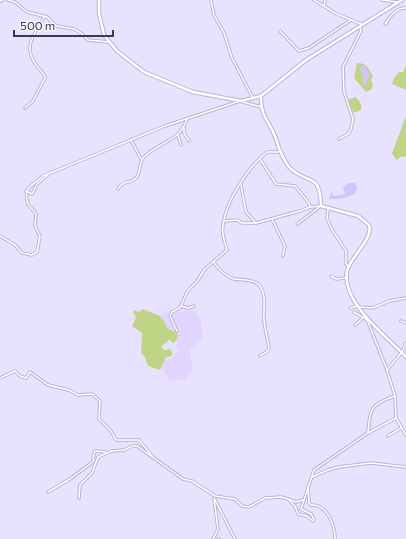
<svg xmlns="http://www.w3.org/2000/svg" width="406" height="539" font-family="Commissioner,sans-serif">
<rect width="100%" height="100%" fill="#e9e2fe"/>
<path fill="#dfd5ff" d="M195,309l6,13 1,7v11h-4l-5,7h-4l4,24 -5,2 -3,6 -15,2 -8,-13 3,-8 6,-2 8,-8 -3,-5 2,-7 -6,-8 -5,-2 -3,-7 -4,-5 3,-4 15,1z"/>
<g fill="#bfd585">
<path d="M357,63c10,0 12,6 16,14l-2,2 2,5 -1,5 -6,3 -12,-14z"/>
<path d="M406,65v25l-14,-6 2,-6 5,-6h4z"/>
<path d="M356,97l5,7v6l-7,3 -7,-13z"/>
<path d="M406,116v41l-4,-1 -6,4 -4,-7z"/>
<path d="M143,309l17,7 4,5 3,7 10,5 1,5 -4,5 -5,-3 -8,7 3,3 6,-1 3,4 -3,4h-4l-6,13 -12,-4 -3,-9 -4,-4 1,-20 -10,-7 4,-9 -3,-5 2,-2 4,2z"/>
</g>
<g fill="#d1c5f8">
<path d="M362,66h3l5,10 -4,7 1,2h-4v-9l-3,-7z"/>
<path d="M349,183h6l2,5 -2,6 -11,4 -15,1 3,-8 1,5 12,-2 -2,-7z"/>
</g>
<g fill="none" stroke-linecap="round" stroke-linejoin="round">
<g stroke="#bab2d3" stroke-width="3.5">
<g id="minor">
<path d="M8,0l7,2 12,10 20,5 9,9 18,3 7,4 7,7 21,2"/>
<path d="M211,0l3,15 10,18 8,25 21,40"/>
<path d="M314,0l21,13 28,12"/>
<path d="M382,0l15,2"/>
<path d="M0,1l3,-1"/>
<path d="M324,6l1,-6"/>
<path d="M387,23l-2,1c5,-8 12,-17 21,-16"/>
<path d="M280,31l19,20 10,-3 42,-28"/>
<path d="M243,102l18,5"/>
<path d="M25,108l8,-7 12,-23c-1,-5 -6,-9 -9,-13 -14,-20 -1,-31 9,-49"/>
<path d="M184,128v5l5,8"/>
<path d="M178,135l3,10"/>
<path d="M339,139l9,-5 3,-5 2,-10 -9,-27 -1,-25 18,-36 -1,-4"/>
<path d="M131,140l10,19"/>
<path d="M260,159l16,25 19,2 14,17 1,4"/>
<path d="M241,185l5,27 10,11"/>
<path d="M118,189c6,-10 13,-5 18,-11 5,-6 3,-15 7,-20 15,-16 37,-16 44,-39"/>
<path d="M26,191l6,3 5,-10 11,-9"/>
<path d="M328,209l-1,9 4,10 15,23v13l3,3"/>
<path d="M272,219l13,27 -2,10"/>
<path d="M224,221l13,-1 5,3h14l44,-12 10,-4 11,-1"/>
<path d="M297,224l24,-18"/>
<path d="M0,236l15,9 7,8 10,2 5,-3 3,-16 -5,-10 1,-12c-2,-4 -6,-6 -8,-10 -6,-18 5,-18 15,-28l122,-50 75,-25"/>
<path d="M214,262c2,6 14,15 20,17 7,1 21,0 26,7 7,10 3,23 4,34 1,9 3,18 5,27l-1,4 -8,5"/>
<path d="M331,276l5,3 10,-1"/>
<path d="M181,306l7,2 6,-2"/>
<path d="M359,307l14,1 16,-7 17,-3"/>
<path d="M350,308l7,-2"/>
<path d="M354,312l8,5"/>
<path d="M364,317l4,5 19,48"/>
<path d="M401,321l5,2"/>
<path d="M355,325l9,-8"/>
<path d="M177,331l-7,-15 2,-4 8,-4 7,-16 11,-12 6,-10 23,-20c-2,-8 -6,-16 -4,-25 3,-24 25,-58 44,-73h12"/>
<path d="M0,378l15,-7 5,5 6,2 4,-6 18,13 21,5 9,5 14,-1 8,7 -1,18 12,12 5,9h23l13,16"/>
<path d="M395,396l1,22 10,17"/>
<path d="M368,433l28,-15"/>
<path d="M388,436l13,-8"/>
<path d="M312,477l16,-7 11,-3 32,-4 35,4"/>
<path d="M308,487l1,16 2,2c16,-1 24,20 24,34"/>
<path d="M48,492l22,-13 24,-18 -1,-4 2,-6 11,1"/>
<path d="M79,498l1,-13 12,-12 6,-16 14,-6 12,-1 9,-4h4l46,33 9,2 23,15 20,3 7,7 7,1 16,-9 16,-1 7,2 7,7 3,8 9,2 6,5 1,-2 -3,-5 -10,-5 13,-39 54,-37c2,-25 3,-29 27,-37l-8,-26 15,-18 4,-9"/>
<path d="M214,498l21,41"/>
<path d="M288,499l8,3 7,-2"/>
<path d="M213,539l5,-10 -4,-30"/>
<path d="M218,539h1"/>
</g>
</g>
<g stroke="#bab2d3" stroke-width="4.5">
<g id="tertiary">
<path d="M99,0v13l5,22 13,16 27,21 49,20 48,9 20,-5 45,-36 96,-60"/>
<path d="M261,96c-1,21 9,25 15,43 3,10 6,19 13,28 18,19 31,3 32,39l37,10 11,9c3,10 -6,19 -11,27 -4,6 -9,12 -11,19 -6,32 40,65 59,86"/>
</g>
</g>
<use href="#minor" stroke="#fff" stroke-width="1.5"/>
<use href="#tertiary" stroke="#fff" stroke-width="2.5"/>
</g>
<path d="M14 30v6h99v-6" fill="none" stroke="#3d3947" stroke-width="2"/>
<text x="20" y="30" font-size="12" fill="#3d3947" stroke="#f5f3fa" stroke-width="3" paint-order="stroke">500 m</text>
</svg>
